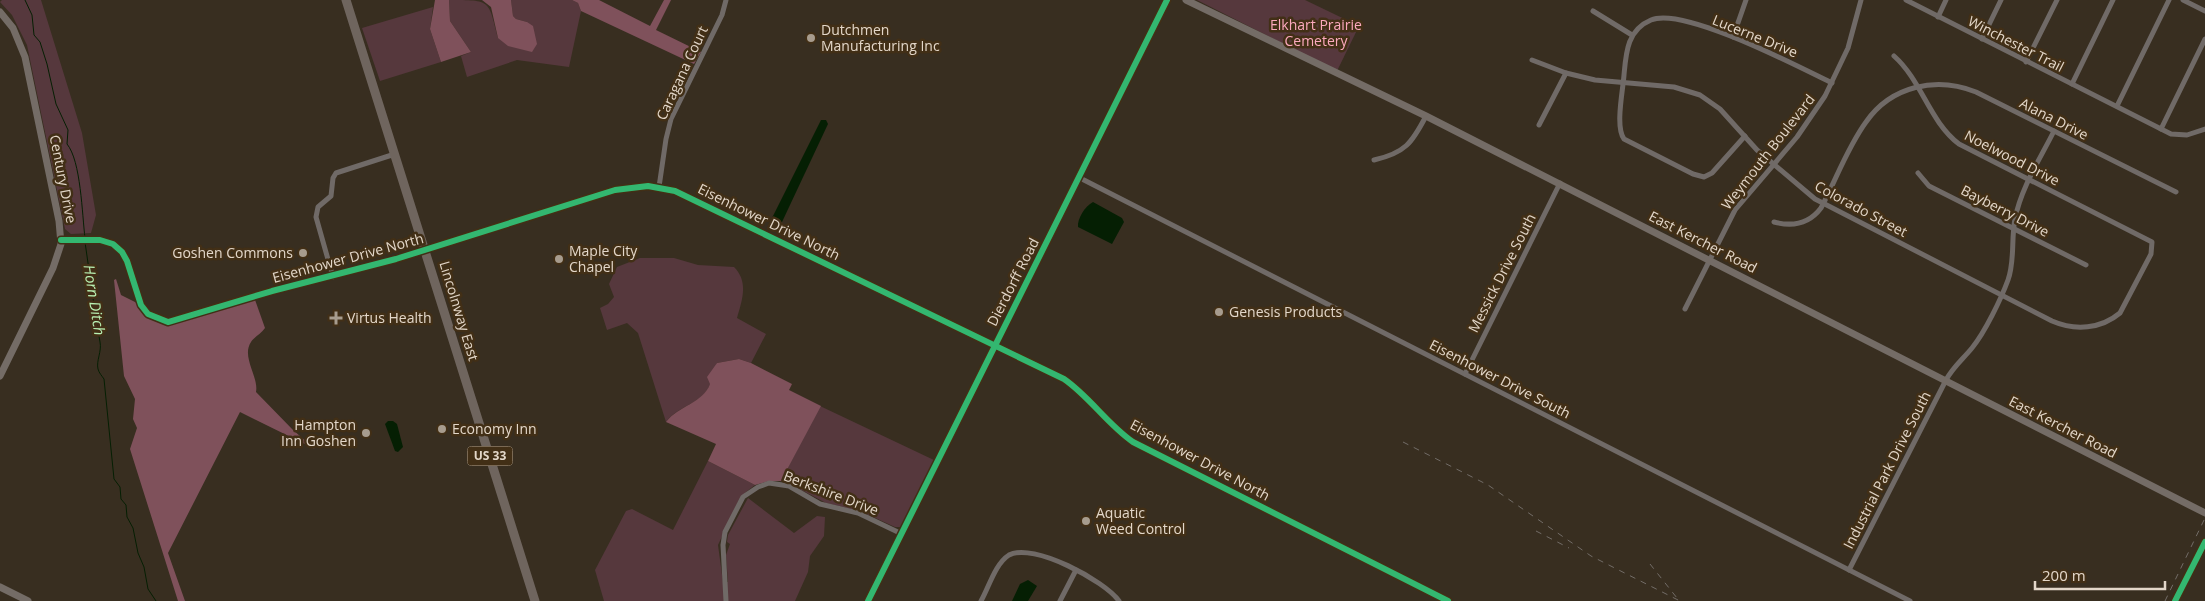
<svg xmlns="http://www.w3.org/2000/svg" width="2205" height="601" font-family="'Open Sans',sans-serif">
<rect width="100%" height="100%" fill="#382e20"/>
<g fill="#56383d">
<path d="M2,0h39l41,133 14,82 -5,18 -20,1 -6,-5 -38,-184 -15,-30 -12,-13z"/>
<path d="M449,0c43,0 39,0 49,38l29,-16 -11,-3 -3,-3 -2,-16h61l6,3 3,8 -12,56 -52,-7 -50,17 -6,-21 10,-4 -21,-31z"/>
<path d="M1197,0h108l54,26 -22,45z"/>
<path d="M433,7l-3,22 11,33 -61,19 -18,-53z"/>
<path d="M640,258h34l24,7 36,2c15,15 8,33 3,51l29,16 -15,29 -12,-4 -22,4c-3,8 -5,18 -9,26 -8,14 -31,18 -42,33l-28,-89 -11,-10 -20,7 -7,-22 8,-4 6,-7 -5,-13 8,-17z"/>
<path d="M820,406l116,55 -34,66h-7l-35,-16 -34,-8 -34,-18 -11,-4z"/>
<path d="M708,461l47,24 -9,7 -8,10 -20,43 5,37h5l-2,-27 4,-11 -3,-2 1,-7 20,-37 46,35 23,-17 8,1 -1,19 -14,20 -2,16 -13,29h-191l-9,-31 31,-59 6,-2 41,21z"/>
</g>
<g fill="#7f515b">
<path d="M435,0h14l1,21 21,31 -30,10 -11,-33z"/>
<path d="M482,0h29l2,16 3,3 11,3 6,4 4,18 -5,8 -24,-6 -10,-8 -7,-31z"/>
<path d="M572,0h27l51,26 14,-26h7l-15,30 45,22 -7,12 -113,-53 -3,-8z"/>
<path d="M116,279l5,16 20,10 7,9 20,8 86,-25 11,31c-4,6 -11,9 -14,14 -10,15 8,35 5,50l37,38 22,19 -75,-37 -72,141 17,48h-7l-48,-152 7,-21 -4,-9 2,-20 -11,-23 -10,-96z"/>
<path d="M739,359l12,4 41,21 -3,6 32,16 -40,75h-12l-14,4 -47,-24 8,-17 -50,-22c12,-16 37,-19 44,-38l-3,-7 10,-14z"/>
</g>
<g fill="#051f03">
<path d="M821,120h5l2,4 -46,98 -6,1 -4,-5z"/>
<path d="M1093,202l29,16 2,4 -12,22 -34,-17c-1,-8 7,-21 15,-25z"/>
<path d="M388,421h5l4,3 6,23 -5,5 -3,-1 -10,-27z"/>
<path d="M1028,580l9,6 -9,15h-16l8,-17z"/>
</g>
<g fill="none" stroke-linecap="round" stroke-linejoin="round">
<g stroke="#051f03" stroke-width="1">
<path d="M25,0l7,15 2,20 6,7 7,22 9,40 12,26 -1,14c14,17 15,70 18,94"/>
<path d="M85,242c5,34 9,67 15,100 2,9 -4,19 -2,27 1,4 4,7 6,10l10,100 6,8 1,12 5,6 1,12 6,11 5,25 6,14 4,22 8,12"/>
</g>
<g stroke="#706a67" stroke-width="5">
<path d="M1906,0l265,134 16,1 18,-6"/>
<path d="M2183,0l22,11"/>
<path d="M1593,11l39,24"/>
<path d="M1938,17l8,-17"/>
<path d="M1733,37l13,-37"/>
<path d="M1982,39l19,-39"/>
<path d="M1532,60l34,13 29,7 79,7 26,8 20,14 37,41 58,49 237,122c23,10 49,8 68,-8l31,-59 1,-12 -193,-98c-30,-23 -37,-63 -65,-88"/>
<path d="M2026,62l31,-62"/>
<path d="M2072,84l41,-84"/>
<path d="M2117,106l52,-106"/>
<path d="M1539,125l27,-52"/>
<path d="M2161,129l44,-90"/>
<path d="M1745,136l-33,37 -8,4 -11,-3 -69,-35c-9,-12 -1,-49 0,-64 2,-22 3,-45 27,-55 32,-14 148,47 181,63"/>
<path d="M1374,160c31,-7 38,-17 52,-44"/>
<path d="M1918,173l11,13 157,79"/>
<path d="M1080,178l830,423"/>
<path d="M659,187l7,-48 5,-20 51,-104 4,-15"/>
<path d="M1774,222c19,5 35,2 47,-14 15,-28 26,-60 45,-86 25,-36 70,-46 110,-30l200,100"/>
<path d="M333,277l-17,-60 2,-10 13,-11 2,-18 3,-5 59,-19"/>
<path d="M1685,309l50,-99 62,-73 28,-41 23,-48 13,-48"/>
<path d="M1465,374l95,-191"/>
<path d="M1849,570l97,-190c7,-13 17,-21 26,-32 13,-16 29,-49 36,-68 7,-19 3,-41 7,-61 6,-31 25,-60 39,-88"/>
<path d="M726,601l-3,-56 2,-13 18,-35 15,-10 11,-4 20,3 31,18 38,9 44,21"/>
<path d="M981,601c8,-14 14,-37 28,-46 24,-13 96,26 110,46"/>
<path d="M1060,601l16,-31"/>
</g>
<g stroke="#746c66" stroke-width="7">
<path d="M1186,0l240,116 779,397"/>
<path d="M0,12l13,16 12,29 34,164 2,23 -8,24 -53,108"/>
<path d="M61,240h39l13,4 9,8 5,9 14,44 7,9 20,8 104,-31 124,-32 219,-69 33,-4 27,5 389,188c26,18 43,45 69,63l315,159"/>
<path d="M0,587l28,14"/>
<path d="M868,601l299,-601"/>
</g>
<path stroke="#6f655e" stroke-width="9" d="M346,0l189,601"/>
<g stroke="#726c67" stroke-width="1" stroke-dasharray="6 6" stroke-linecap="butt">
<path d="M1403,442l85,43 103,71 89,45"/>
<path d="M1536,531l33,17"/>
<path d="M1650,564l27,34"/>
<path d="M2165,601l40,-83"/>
</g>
<g stroke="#422f16" stroke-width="9">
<g id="cycleway">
<path d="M61,240h39l13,4 9,8 5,9 14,44 7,9 20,8 104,-31 124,-32 219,-69 33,-4 27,5 389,188c26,18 43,45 69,63l315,159"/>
<path d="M868,601l299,-601"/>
<path d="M2175,601l30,-59"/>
</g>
</g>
<use href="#cycleway" stroke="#33b770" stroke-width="6"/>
</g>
<g fill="#a79c8e" stroke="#422f16" stroke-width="2">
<circle cx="811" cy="38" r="5"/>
<circle cx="303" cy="253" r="5"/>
<circle cx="559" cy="259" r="5"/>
<circle cx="1219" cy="312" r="5"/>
<path d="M333.5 310.5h5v5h5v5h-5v5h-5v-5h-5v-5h5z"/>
<circle cx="442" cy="429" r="5"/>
<circle cx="366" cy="433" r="5"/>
<circle cx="1086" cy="521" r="5"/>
</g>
<g text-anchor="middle" stroke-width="5" stroke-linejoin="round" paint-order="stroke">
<rect fill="#422f16" stroke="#b3a593" stroke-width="1" x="467.5" y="446.5" width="45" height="19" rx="4"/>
<g font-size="12" font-weight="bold" fill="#e3d7c9">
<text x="490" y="460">US 33</text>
</g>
<g font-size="14" fill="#fca9be" stroke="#422f16">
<text x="1316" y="30">Elkhart Prairie<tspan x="1316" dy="16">Cemetery</tspan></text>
</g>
<g font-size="14" fill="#e3d7c9" stroke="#422f16" text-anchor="start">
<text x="821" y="35">Dutchmen<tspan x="821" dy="16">Manufacturing Inc</tspan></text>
<text x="569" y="256">Maple City<tspan x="569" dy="16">Chapel</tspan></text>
<text x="293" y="258" text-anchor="end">Goshen Commons</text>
<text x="1229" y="317">Genesis Products</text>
<text x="347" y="323">Virtus Health</text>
<text x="356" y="430" text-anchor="end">Hampton<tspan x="356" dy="16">Inn Goshen</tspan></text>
<text x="452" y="434">Economy Inn</text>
<text x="1096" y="518">Aquatic<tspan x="1096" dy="16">Weed Control</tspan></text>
</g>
<g font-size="14" fill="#e3d7c9" stroke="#422f16">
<text transform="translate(1755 36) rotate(22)" y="5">Lucerne Drive</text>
<text transform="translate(2016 44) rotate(27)" y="5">Winchester Trail</text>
<text transform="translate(682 73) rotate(-65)" y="5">Caragana Court</text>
<text transform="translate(2054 119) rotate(27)" y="5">Alana Drive</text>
<text transform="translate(1768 152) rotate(-52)" y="5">Weymouth Boulevard</text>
<text transform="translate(2012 158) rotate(27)" y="5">Noelwood Drive</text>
<text transform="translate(63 179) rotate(79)" y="5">Century Drive</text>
<text transform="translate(1861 209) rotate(28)" y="5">Colorado Street</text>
<text transform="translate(2005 211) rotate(27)" y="5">Bayberry Drive</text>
<text transform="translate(769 222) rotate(26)" y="5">Eisenhower Drive North</text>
<text transform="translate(1703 242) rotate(27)" y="5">East Kercher Road</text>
<text transform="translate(348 258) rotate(-15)" y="5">Eisenhower Drive North</text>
<text transform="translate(1502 273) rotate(-63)" y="5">Messick Drive South</text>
<text transform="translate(1013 282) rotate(-63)" y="5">Dierdorff Road</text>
<text transform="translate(459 311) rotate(73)" y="5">Lincolnway East</text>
<text transform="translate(1500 379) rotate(27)" y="5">Eisenhower Drive South</text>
<text transform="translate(2063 427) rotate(27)" y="5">East Kercher Road</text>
<text transform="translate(1200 460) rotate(28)" y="5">Eisenhower Drive North</text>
<text transform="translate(1887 470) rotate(-63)" y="5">Industrial Park Drive South</text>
<text transform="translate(831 493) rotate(21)" y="5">Berkshire Drive</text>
</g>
<g font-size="15" font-style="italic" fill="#b9f2b4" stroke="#422f16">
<text transform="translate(94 300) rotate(81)" y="5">Horn Ditch</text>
</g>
</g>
<path d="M2035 581v8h130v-8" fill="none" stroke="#e3d7c9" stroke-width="2.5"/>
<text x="2042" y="581" font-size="15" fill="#e3d7c9" stroke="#422f16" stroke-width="4" paint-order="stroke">200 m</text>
</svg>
